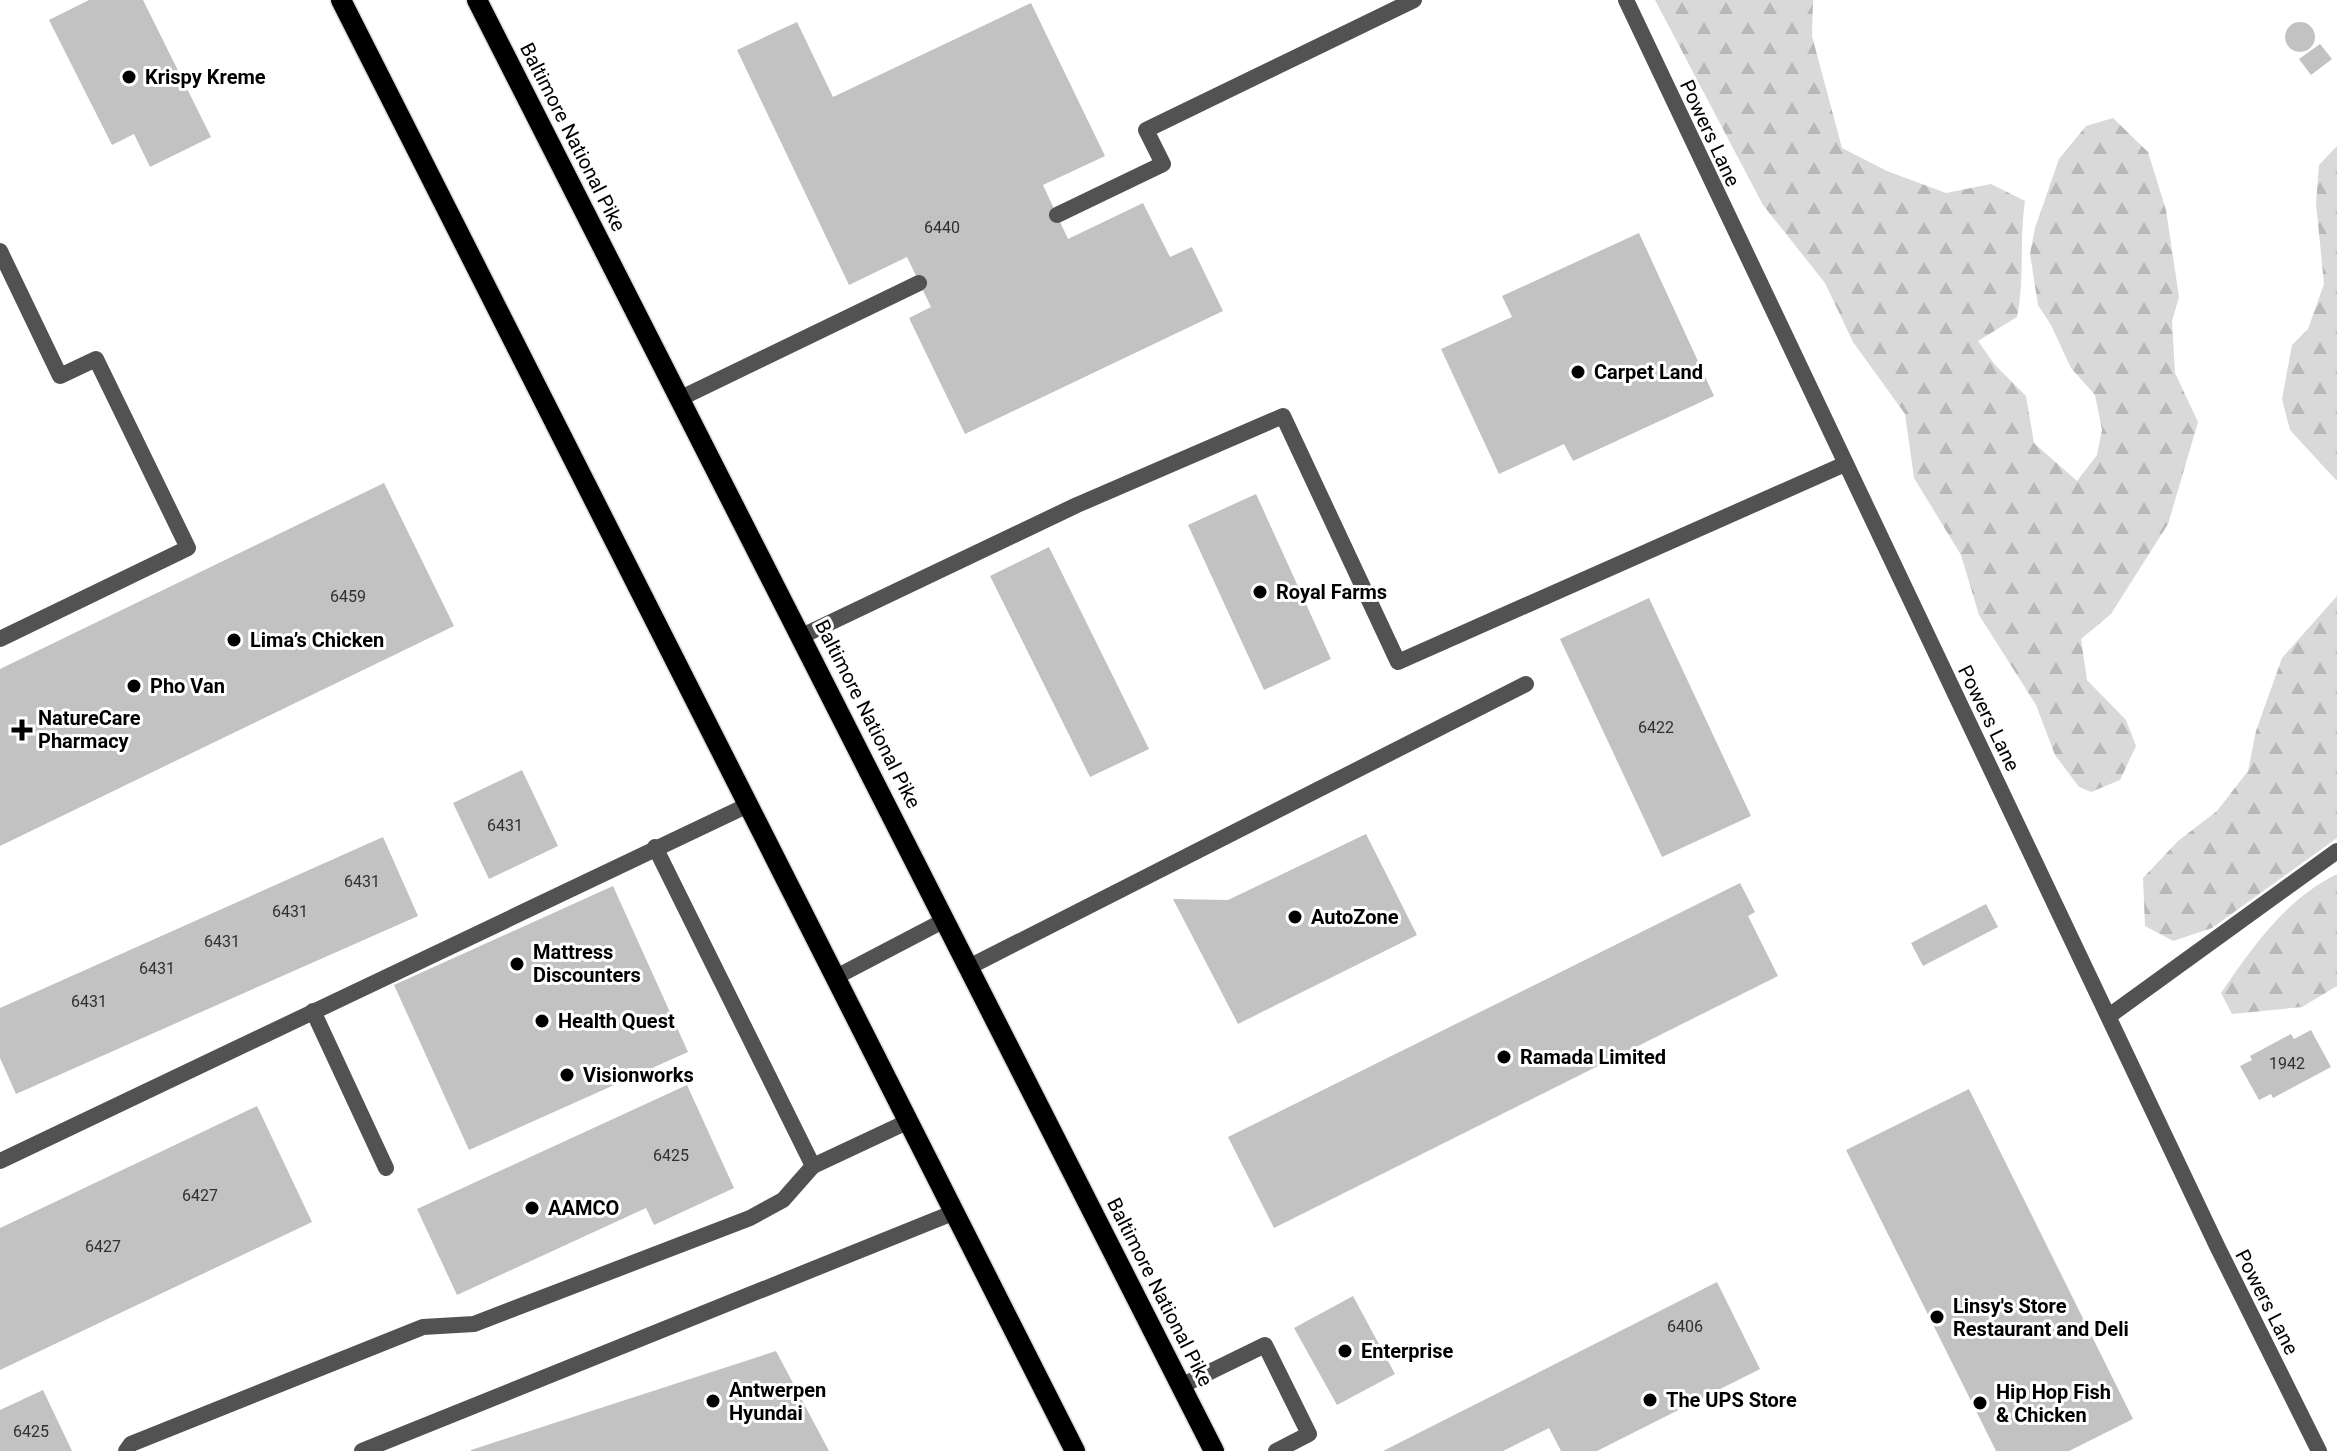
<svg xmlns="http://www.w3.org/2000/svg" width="2337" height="1451" font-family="Roboto,sans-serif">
<defs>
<pattern id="forest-firs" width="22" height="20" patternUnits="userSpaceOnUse" patternTransform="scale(2)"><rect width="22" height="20" fill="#d9d9d9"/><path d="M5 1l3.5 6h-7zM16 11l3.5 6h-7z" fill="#b8b8b8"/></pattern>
</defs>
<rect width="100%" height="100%" fill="#fff"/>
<g fill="url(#forest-firs)">
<path d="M1655,0h158l-1,36 30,112 45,23 59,22 45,-9 34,17c-6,39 0,77 -8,116l-39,24 17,24 31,31 8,47 43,38 20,-26 5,-25 -7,-35 -24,-27 -20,-43 -13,-20 -8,-51 5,-26 24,-69 27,-33 27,-8 35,34 18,58 13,87 -7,24 3,52 23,49 -30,102 -57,90 -30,25 6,41 39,40 10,26 -16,34 -29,12 -12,-5 -24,-32 -19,-50 -57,-90 -18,-60 -47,-77 -9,-64 -52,-72 -28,-59 -62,-78z"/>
<path d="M2337,146v335l-47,-51 -8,-31 10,-54 16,-16 16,-45 -8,-81 3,-38z"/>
<path d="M2337,596v242l-125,90 -39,13 -28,-15 -2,-48 35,-37 39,-30 31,-40 8,-40 26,-73z"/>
<path d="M2337,874v112l-35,21 -70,7 -11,-21c32,-47 64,-93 116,-119z"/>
</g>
<g fill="#c2c2c2">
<path d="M89,0h54l68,137 -61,30 -16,-33 -22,11 -63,-125z"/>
<path d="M1031,3l74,153 -62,29 25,54 75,-36 27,54 22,-10 31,64 -258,123 -56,-116 22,-11 -24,-50 -58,28 -112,-235 60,-28 36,75z"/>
<circle cx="2300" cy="37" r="15"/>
<path d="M2320,44l12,15 -21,16 -12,-16z"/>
<path d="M1639,233l75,163 -141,65 -9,-17 -65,30 -58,-125 71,-32 -10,-21z"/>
<path d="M384,483l70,143 -454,220v-177z"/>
<path d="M1256,494l75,165 -67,31 -76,-165z"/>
<path d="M1049,547l100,202 -59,28 -100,-201z"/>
<path d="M1649,598l102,218 -89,41 -102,-218z"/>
<path d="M522,770l36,76 -69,33 -36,-76z"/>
<path d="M1366,834l51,101 -179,89 -65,-125 55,1z"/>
<path d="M383,837l35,79 -402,178 -16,-36v-50z"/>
<path d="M1740,883l15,29 -7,4 30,60 -504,252 -46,-91z"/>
<path d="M613,886l75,166 -219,98 -75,-165z"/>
<path d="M1986,904l12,23 -75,39 -12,-23z"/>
<path d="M2311,1030l20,37 -58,31 -2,-4 -12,6 -19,-34 12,-6 -2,-4 41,-22 3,5z"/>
<path d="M687,1085l47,103 -80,37 -8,-17 -189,87 -40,-86z"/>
<path d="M1969,1089l164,330 -64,32h-73l-150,-301z"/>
<path d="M257,1106l55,116 -312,148v-142z"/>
<path d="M1717,1282l43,87 -163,82h-36l-12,-23 -46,23h-120z"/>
<path d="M1353,1296l42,78 -58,31 -43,-77z"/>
<path d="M776,1351l53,100h-358v-1z"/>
<path d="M43,1390l29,61h-72v-41z"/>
</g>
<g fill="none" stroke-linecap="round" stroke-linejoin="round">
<g stroke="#dbdbdb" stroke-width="23">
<g id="primary">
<path d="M341,0l734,1451"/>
<path d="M477,0l737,1451"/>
</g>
</g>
<g stroke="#525252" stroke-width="16">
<path d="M1057,215l106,-51 -17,-34 268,-130"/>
<path d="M0,251l60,125 36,-17 92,189 -188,91"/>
<path d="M679,399l240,-116"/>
<path d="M802,636l275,-131 206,-89 115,246 447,-198"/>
<path d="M655,847l158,319 96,-45"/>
<path d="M967,968l559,-284"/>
<path d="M836,977l109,-57"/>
<path d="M313,1011l73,157"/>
<path d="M2109,1016l228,-165"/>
<path d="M0,1161l748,-356"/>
<path d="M1181,1386l84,-41 44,89 -33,17"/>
<path d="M126,1451l5,-7 292,-117 51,-3 276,-106 33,-18 30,-34"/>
<path d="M362,1451l593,-239"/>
</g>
<path stroke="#525252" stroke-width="16" d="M1626,0l591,1246 102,205"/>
<use href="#primary" stroke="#000" stroke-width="20"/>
</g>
<g fill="#000" stroke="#fff" stroke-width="3">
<circle cx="129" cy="77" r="8"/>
<circle cx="1578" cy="372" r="8"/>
<circle cx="1260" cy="592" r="8"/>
<circle cx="234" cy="640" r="8"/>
<circle cx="134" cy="686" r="8"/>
<path d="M18 718h8v8h8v8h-8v8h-8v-8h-8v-8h8z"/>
<circle cx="1295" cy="917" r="8"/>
<circle cx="517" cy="964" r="8"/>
<circle cx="542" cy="1021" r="8"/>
<circle cx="1504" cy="1057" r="8"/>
<circle cx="567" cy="1075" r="8"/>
<circle cx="532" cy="1208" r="8"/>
<circle cx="1937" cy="1317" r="8"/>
<circle cx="1345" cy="1351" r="8"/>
<circle cx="1650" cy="1400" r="8"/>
<circle cx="713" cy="1401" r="8"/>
<circle cx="1980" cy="1403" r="8"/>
</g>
<g text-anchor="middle" stroke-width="6" stroke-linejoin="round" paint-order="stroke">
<g font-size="16" fill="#303030">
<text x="942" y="233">6440</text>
<text x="348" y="602">6459</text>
<text x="1656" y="733">6422</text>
<text x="505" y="831">6431</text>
<text x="362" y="887">6431</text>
<text x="290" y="917">6431</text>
<text x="222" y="947">6431</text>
<text x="157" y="974">6431</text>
<text x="89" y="1007">6431</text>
<text x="2287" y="1069">1942</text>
<text x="671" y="1161">6425</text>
<text x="200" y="1201">6427</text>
<text x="103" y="1252">6427</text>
<text x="1685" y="1332">6406</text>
<text x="31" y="1437">6425</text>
</g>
<g font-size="20" font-weight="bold" fill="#000" stroke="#fff" text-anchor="start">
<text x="145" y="84">Krispy Kreme</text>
<text x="1594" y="379">Carpet Land</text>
<text x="1276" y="599">Royal Farms</text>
<text x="250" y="647">Lima’s Chicken</text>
<text x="150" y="693">Pho Van</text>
<text x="38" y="725">NatureCare<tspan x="38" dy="23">Pharmacy</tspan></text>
<text x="1311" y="924">AutoZone</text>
<text x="533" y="959">Mattress<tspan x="533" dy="23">Discounters</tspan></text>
<text x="558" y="1028">Health Quest</text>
<text x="1520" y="1064">Ramada Limited</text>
<text x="583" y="1082">Visionworks</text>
<text x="548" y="1215">AAMCO</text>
<text x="1953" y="1313">Linsy's Store<tspan x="1953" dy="23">Restaurant and Deli</tspan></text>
<text x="1361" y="1358">Enterprise</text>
<text x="729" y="1397">Antwerpen<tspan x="729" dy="23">Hyundai</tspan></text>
<text x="1996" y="1399">Hip Hop Fish<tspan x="1996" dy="23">&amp; Chicken</tspan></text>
<text x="1666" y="1407">The UPS Store</text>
</g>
<g font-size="20" fill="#000" stroke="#fff">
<text transform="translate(1710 133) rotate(65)" y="7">Powers Lane</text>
<text transform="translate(573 137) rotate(63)" y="7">Baltimore National Pike</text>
<text transform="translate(868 714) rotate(63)" y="7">Baltimore National Pike</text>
<text transform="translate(1989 718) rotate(64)" y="7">Powers Lane</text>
<text transform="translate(1160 1292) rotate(63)" y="7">Baltimore National Pike</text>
<text transform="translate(2267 1302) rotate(63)" y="7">Powers Lane</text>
</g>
</g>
</svg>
